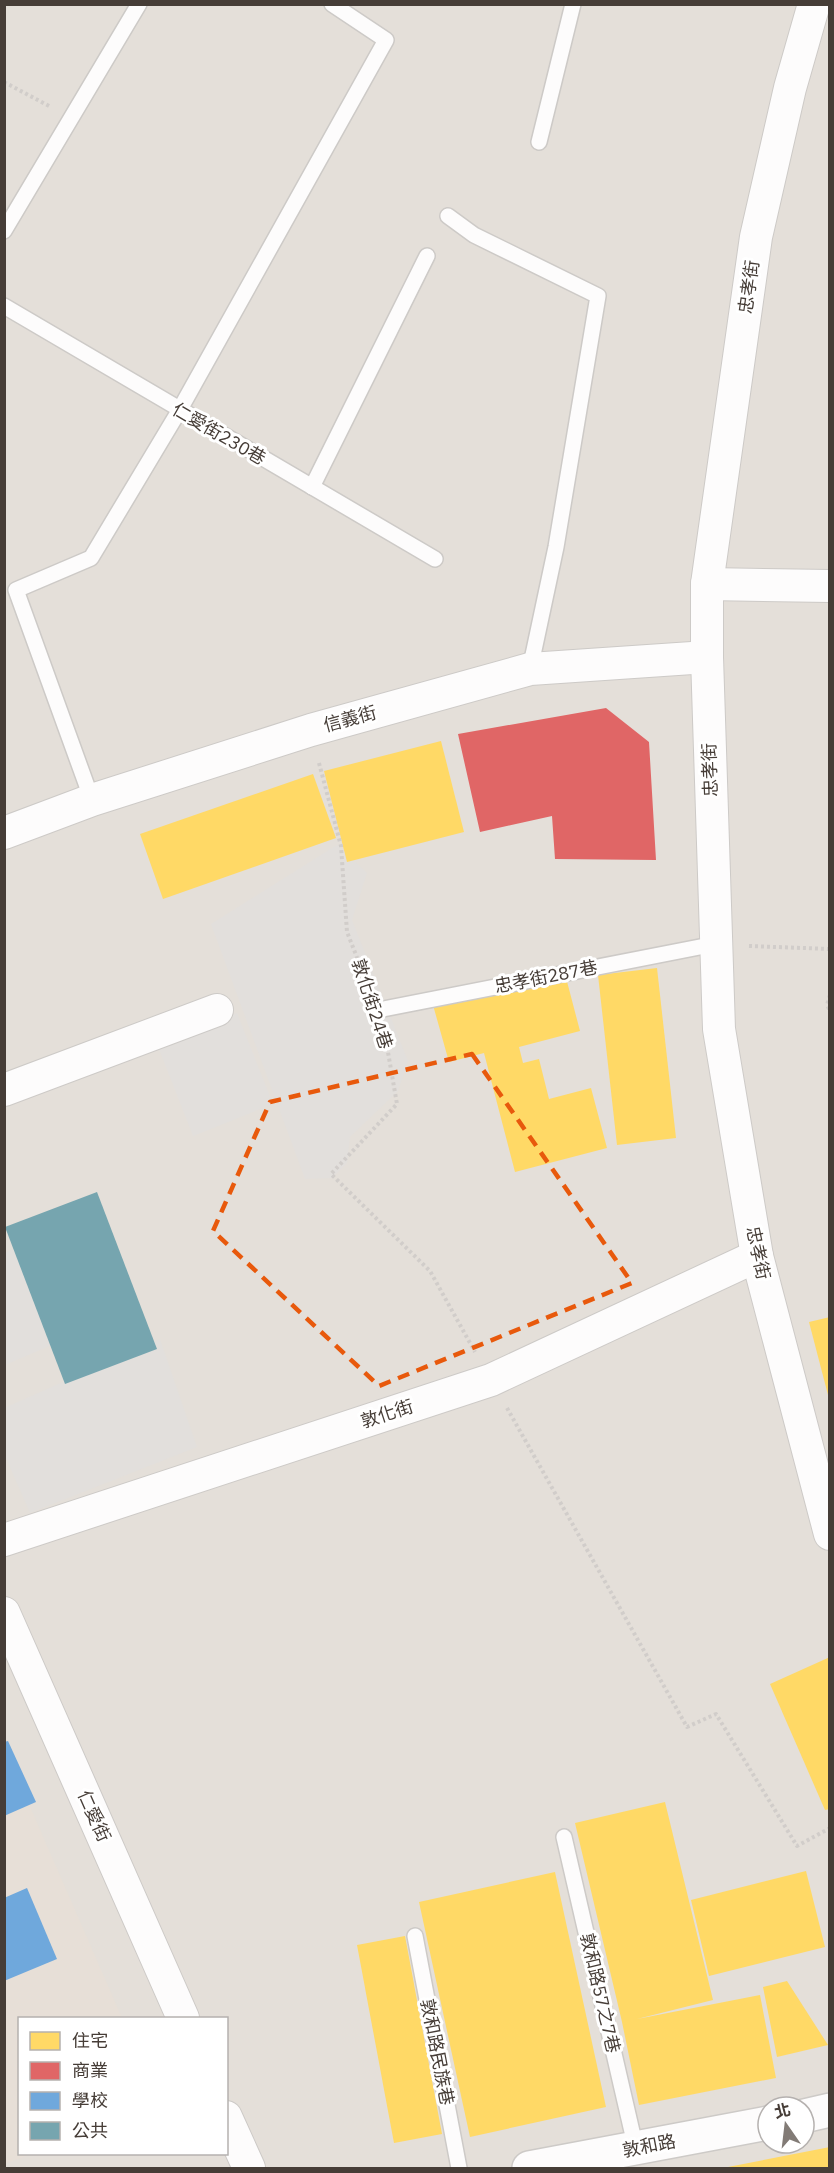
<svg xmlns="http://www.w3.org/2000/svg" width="834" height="2173" font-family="'IBM Plex Sans','Noto Sans TC',sans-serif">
<rect width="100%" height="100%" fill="#f0eeeb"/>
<path fill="#e4dfd9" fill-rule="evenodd" d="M5,5h824v2163h-824zM20,2018h206v136h-206zM768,2107h36v36h-36z"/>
<path fill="#e7dfd7" d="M4,1747l118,271h-102v136h11l-26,10z"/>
<g fill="#e2dfdc">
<path d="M337,845l30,28 -15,47 56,141 -10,30 -48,46 -3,26 -15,15 -27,1 -94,-255z"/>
<path d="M237,1013l36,91 -80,32 -36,-92z"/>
<path d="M25,1243l43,95 -63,27v-112z"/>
<path d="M160,1339l37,108 -167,66 -25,-57 -1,-48z"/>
</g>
<g fill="#ffd966">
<path d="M441,741l23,91 -117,30 -23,-91z"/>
<path d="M313,774l23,64 -173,61 -23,-65z"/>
<path d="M657,968l19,170 -59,7 -19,-170z"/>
<path d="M564,970l16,61 -61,16 4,16 16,-4 10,40 42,-11 16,60 -92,24 -31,-119 -35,9 -16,-57z"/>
<path d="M830,1317v78h-2l-19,-73z"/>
<path d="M830,1657v152l-5,1 -55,-126z"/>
<path d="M665,1802l48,198 -76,19 123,-24 16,83 -137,27 -17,-83 -47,-199z"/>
<path d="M806,1871l19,76 -116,29 -18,-76z"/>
<path d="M555,1872l51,235 -136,30 -51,-235z"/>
<path d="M405,1936l37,198 -48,9 -37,-198z"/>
<path d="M787,1981l41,64 -51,12 -14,-70z"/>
<path d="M830,2147v21h-102v-1z"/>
</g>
<path fill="#e06666" d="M606,708l43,34 7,118 -101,-1 -3,-43 -72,16 -22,-98z"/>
<g fill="#6fa8dc">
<path d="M8,1741l28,61 -32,14v-74z"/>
<path d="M27,1888l30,71 -53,22v-83z"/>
</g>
<path fill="#76a5af" d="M97,1192l60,157 -92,35 -60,-157z"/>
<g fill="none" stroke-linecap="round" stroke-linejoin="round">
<g stroke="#cdcac7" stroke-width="18">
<g id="service">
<path d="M539,142l34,-138"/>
<path d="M448,216l26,19 124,61 -42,251 -26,122"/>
<path d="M4,231l135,-227"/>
<path d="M4,306l431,253"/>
<path d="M312,487l115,-231"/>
<path d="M92,800l-76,-210 75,-32 88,-147 207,-371 -54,-36"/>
<path d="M378,1010l337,-66"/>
<path d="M564,1837l72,312"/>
<path d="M415,1936l44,232"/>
</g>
</g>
<g stroke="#cdcac7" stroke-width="34">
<g id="minor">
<path d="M814,4l-24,84 -34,149 -49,347v73l12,372 38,227 73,278"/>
<path d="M707,584l123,2"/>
<path d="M4,833l88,-33 219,-70 219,-61 177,-12"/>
<path d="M4,1090l213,-80"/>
<path d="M4,1540l487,-160 266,-124"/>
<path d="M4,1613l179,405"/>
<path d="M226,2117l23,51"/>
</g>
</g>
<g stroke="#cdcac7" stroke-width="36">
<g id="tertiary">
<path d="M804,2116l26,-6"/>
<path d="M529,2168l239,-45"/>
</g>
</g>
<g stroke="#d1cdca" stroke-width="4" stroke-dasharray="3 3" stroke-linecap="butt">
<path d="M4,82l45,24"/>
<path d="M319,763l22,83 6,86 22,56"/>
<path d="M749,946l81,3"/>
<path d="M830,995l-3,10 3,6"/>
<path d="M385,1035l12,69 -66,70 99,97 45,81"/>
<path d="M507,1408l180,319 29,-13 81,132 33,-18"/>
</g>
<use href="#service" stroke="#fdfcfc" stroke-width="15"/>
<use href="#minor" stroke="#fdfcfc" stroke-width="32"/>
<use href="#tertiary" stroke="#fdfcfc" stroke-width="33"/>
</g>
<path fill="none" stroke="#e8590c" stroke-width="4.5" stroke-dasharray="12 8" stroke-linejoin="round" d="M472,1054l160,229 -253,103 -166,-155 57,-129z"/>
<g text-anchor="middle" stroke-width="6" stroke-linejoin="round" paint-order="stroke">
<g font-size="18" fill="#463d37" stroke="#fff">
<text transform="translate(749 287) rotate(-82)" y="6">忠孝街</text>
<text transform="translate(219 434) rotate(30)" y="6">仁愛街230巷</text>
<text transform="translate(350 719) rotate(-15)" y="6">信義街</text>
<text transform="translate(710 770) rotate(-92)" y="6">忠孝街</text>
<text transform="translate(546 977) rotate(-11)" y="6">忠孝街287巷</text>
<text transform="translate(372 1004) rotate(72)" y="6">敦化街24巷</text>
<text transform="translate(758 1253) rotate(78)" y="6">忠孝街</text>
<text transform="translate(387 1414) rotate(-18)" y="6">敦化街</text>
<text transform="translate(94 1816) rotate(66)" y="6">仁愛街</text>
<text transform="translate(600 1993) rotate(77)" y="6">敦和路57之7巷</text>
<text transform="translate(437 2052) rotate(79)" y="6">敦和路民族巷</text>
<text transform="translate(649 2146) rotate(-11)" y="6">敦和路</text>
</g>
</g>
<rect width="834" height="2173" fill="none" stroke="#463d37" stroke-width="12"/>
<rect x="18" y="2017" width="210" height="138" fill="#ffffff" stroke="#b5b1af" stroke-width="1.5"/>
<rect x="30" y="2032" width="30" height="18" fill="#ffd966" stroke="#b5b1af" stroke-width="1.5"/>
<text x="72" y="2047" font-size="18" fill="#463d37">住宅</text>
<rect x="30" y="2062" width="30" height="18" fill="#e06666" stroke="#b5b1af" stroke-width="1.5"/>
<text x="72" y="2077" font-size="18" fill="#463d37">商業</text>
<rect x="30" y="2092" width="30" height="18" fill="#6fa8dc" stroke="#b5b1af" stroke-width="1.5"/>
<text x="72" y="2107" font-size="18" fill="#463d37">學校</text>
<rect x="30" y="2122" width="30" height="18" fill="#76a5af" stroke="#b5b1af" stroke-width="1.5"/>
<text x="72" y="2137" font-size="18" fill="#463d37">公共</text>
<g transform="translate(786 2125) rotate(346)"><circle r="28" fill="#ffffff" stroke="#b5b1af" stroke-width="1.5"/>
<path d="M0-4.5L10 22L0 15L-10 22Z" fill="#827b76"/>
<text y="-9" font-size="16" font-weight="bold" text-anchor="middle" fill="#463d37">北</text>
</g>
</svg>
